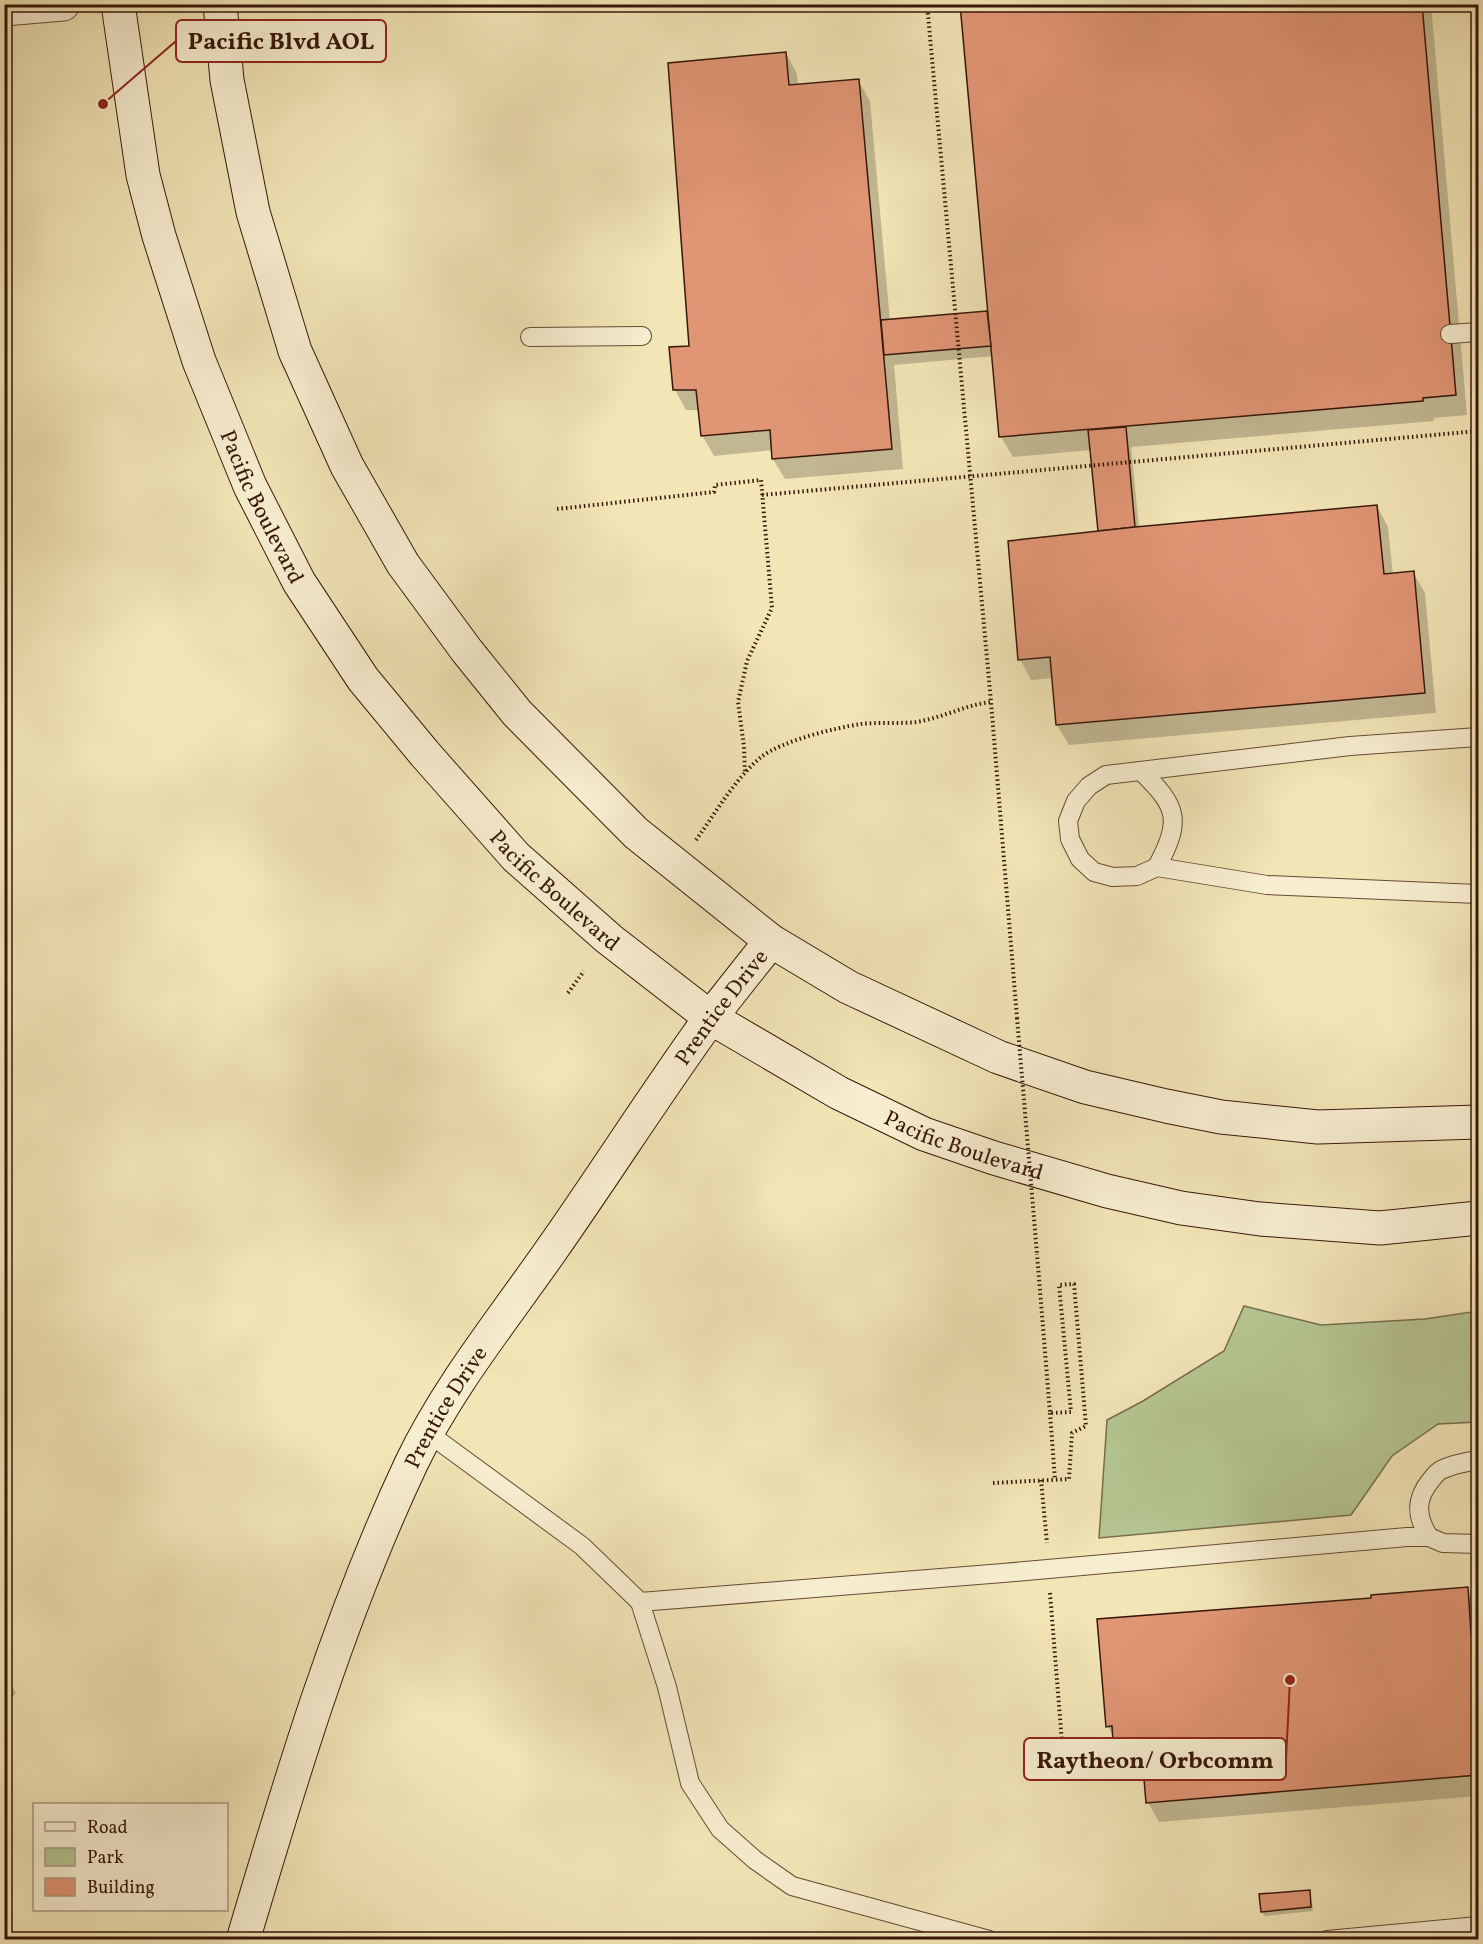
<svg xmlns="http://www.w3.org/2000/svg" width="1483" height="1944" font-family="Vollkorn,serif">
<rect width="100%" height="100%" fill="#f2e5b6"/>
<filter id="stains"><feTurbulence type="fractalNoise" baseFrequency=".00333" numOctaves="4"/><feColorMatrix values="0 0 0 0 .2 0 0 0 0 .09 0 0 0 0 .02 0 0 0 .5 -.17"/></filter>
<radialGradient id="worn" r=".72"><stop offset=".6" stop-color="#630" stop-opacity="0"/><stop offset="1" stop-color="#630" stop-opacity=".3"/></radialGradient>
<path fill="#b5c692" stroke="#766e4d" stroke-width="1.5" d="M1244,1306l77,19 104,-6 53,-8v111l-40,2 -46,32 -41,59 -252,23 8,-118 36,-19 81,-50z"/>
<g fill="#0003">
<path d="M962,4h469l36,411 -33,3v3l-303,26 8,81 238,-22 11,21 5,48 20,-2 12,20 11,120 -367,32 -12,-20 -4,-47 -22,2 -11,-21 80,-127 -8,-82 -79,7 -12,-20 -7,-81 -100,9 9,104 -118,10 -12,-20v-9l-59,6 -12,-21 -2,-25h-14l-11,-20 -4,-42h19l96,-295 11,21 1,12 60,-6 12,21 20,220 96,-9 4,7z"/>
<path d="M1467,1589l11,20v187l-319,26 -11,-20 -3,-26 -17,1 -12,-20 -2,-19 -6,-12 265,-127z"/>
<path d="M4,1673l12,20 -12,12z"/>
<path d="M1309,1891l2,5 2,15 -48,5 -3,-4z"/>
</g>
<g fill="#e09575" stroke="#371708" stroke-width="1.5">
<path d="M960,4h462l34,391 -33,3v3l-424,36z"/>
<path d="M786,52l3,33 70,-6 33,370 -120,10 -2,-29 -69,6 -5,-46h-23l-4,-43 20,-1 -21,-283z"/>
<path d="M987,311l4,35 -107,9 -3,-35z"/>
<path d="M1126,427l9,100 -37,4 -10,-101z"/>
<path d="M1377,505l7,69 30,-3 11,122 -369,32 -6,-68 -32,3 -10,-119 127,-14z"/>
<path d="M1468,1587l3,47 7,-1v142l-332,28 -4,-48 -28,2 -2,-31 -6,1 -9,-108 274,-21v-3z"/>
<path d="M1310,1890l1,17 -50,5 -2,-18z"/>
</g>
<g fill="none" stroke-linecap="round" stroke-linejoin="round">
<g stroke="#664a34" stroke-width="20">
<g id="lane">
<path d="M1450,334l28,-2"/>
<path d="M530,337l112,-1"/>
<path d="M1478,737l-128,9 -244,29 -17,11 -13,15 -8,20 2,18 10,20 14,13 19,5 24,-1 20,-9 110,18 211,9"/>
<path d="M1142,772c37,36 39,49 15,95"/>
<path d="M428,1433l154,113 58,56 27,85 23,96 30,46 35,31 37,26 197,54"/>
<path d="M1429,1537c-13,-21 -14,-38 2,-57 3,-4 6,-8 10,-10 12,-6 24,-8 37,-10"/>
<path d="M640,1602l363,-29 404,-36h22l14,6 35,1"/>
<path d="M1327,1940l151,-14"/>
</g>
</g>
<g stroke="#664a34" stroke-width="35">
<path id="street" d="M4,9l59,-5"/>
</g>
<g stroke="#371708" stroke-width="35">
<g id="secondary">
<path id="s1" d="M118,4l25,171 16,61 40,125 51,125 49,96 64,97 62,75 91,103 93,82 102,79 128,75 85,41 70,24 113,33 74,17 79,11 120,9 98,-10"/>
<path d="M220,4l7,76 26,132 42,139 52,115 56,98 64,87 50,62 119,120 135,108 77,46 150,70 87,30 81,19 55,11 97,10 160,-5"/>
<path id="s2" d="M243,1940c48,-162 96,-323 168,-476 36,-76 93,-146 141,-215 54,-77 104,-156 159,-232 20,-26 40,-51 60,-76"/>
</g>
</g>
<g stroke="#371708" stroke-width="4" stroke-dasharray="1.5 3" stroke-linecap="butt">
<path d="M927,4l64,698 26,316"/>
<path d="M762,495l716,-64"/>
<path d="M557,509l157,-17 1,-7 46,-5 11,128 -25,53 -9,41 6,45 1,26"/>
<path d="M696,840c20,-28 39,-61 65,-83 21,-16 73,-29 100,-33 18,-2 37,0 55,-2 26,-4 49,-17 75,-20"/>
<path d="M568,993l16,-22"/>
<path d="M1050,1413l5,67"/>
<path d="M1041,1480l6,63"/>
<path d="M993,1483l76,-4 3,-46 14,-7 -12,-142 -15,1 12,127 -21,1 -13,-159"/>
<path d="M1050,1593l15,187"/>
</g>
<use href="#lane" stroke="#f7eed0" stroke-width="18"/>
<use href="#street" stroke="#f7eed0" stroke-width="33"/>
<use href="#secondary" stroke="#f7eed0" stroke-width="33"/>
<path stroke="#371708" stroke-width="4" stroke-dasharray="1.5 3" stroke-linecap="butt" d="M1017,1018l20,236"/>
</g>
<g text-anchor="middle" stroke-width="6" stroke-linejoin="round" paint-order="stroke">
<g font-size="22" fill="#371708" stroke="#f7eed0">
<text dy="8" stroke="none"><textPath href="#s1" startOffset="526">Pacific Boulevard</textPath></text>
<text dy="8" stroke="none"><textPath href="#s1" startOffset="1012">Pacific Boulevard</textPath></text>
<text dy="8" stroke="none"><textPath href="#s2" startOffset="1058">Prentice Drive</textPath></text>
<text dy="8" stroke="none"><textPath href="#s1" startOffset="1498">Pacific Boulevard</textPath></text>
<text dy="8" stroke="none"><textPath href="#s2" startOffset="572">Prentice Drive</textPath></text>
</g>
</g>
<path fill="none" stroke="#8f2418" stroke-width="2" d="M103 104L176 41M1290 1680L1286 1759"/>
<g fill="#8f2418" stroke="#f7eed0" stroke-width="2">
<circle cx="103" cy="104" r="6"/>
<circle cx="1290" cy="1680" r="6"/>
</g>
<g fill="#f7eed0" stroke="#8f2418" stroke-width="2">
<rect x="176" y="20" width="210" height="42" rx="6"/>
<rect x="1024" y="1738" width="262" height="42" rx="6"/>
</g>
<g font-size="24" text-anchor="middle" font-weight="bold" fill="#371708">
<text x="281" y="49">Pacific Blvd AOL</text>
<text x="1155" y="1768">Raytheon/ Orbcomm</text>
</g>
<rect width="1483" height="1944" fill="none" stroke="#f2e5b6" stroke-width="24"/>
<rect x="6" y="6" width="1471" height="1932" fill="none" stroke="#371708" stroke-width="3"/>
<rect x="12" y="12" width="1459" height="1920" fill="none" stroke="#371708" stroke-width="1.5"/>
<rect x="33" y="1803" width="195" height="108" fill="#f7eed0" stroke="#aa9880" stroke-width="1.5"/>
<rect x="45" y="1822" width="30" height="9" fill="#f7eed0" stroke="#aa9880" stroke-width="1.5"/>
<text x="87" y="1833" font-size="18" fill="#371708">Road</text>
<rect x="45" y="1848" width="30" height="18" fill="#b5c692" stroke="#aa9880" stroke-width="1.5"/>
<text x="87" y="1863" font-size="18" fill="#371708">Park</text>
<rect x="45" y="1878" width="30" height="18" fill="#e09575" stroke="#aa9880" stroke-width="1.5"/>
<text x="87" y="1893" font-size="18" fill="#371708">Building</text>
<rect width="100%" height="100%" filter="url(#stains)"/>
<rect width="100%" height="100%" fill="url(#worn)"/>
</svg>
